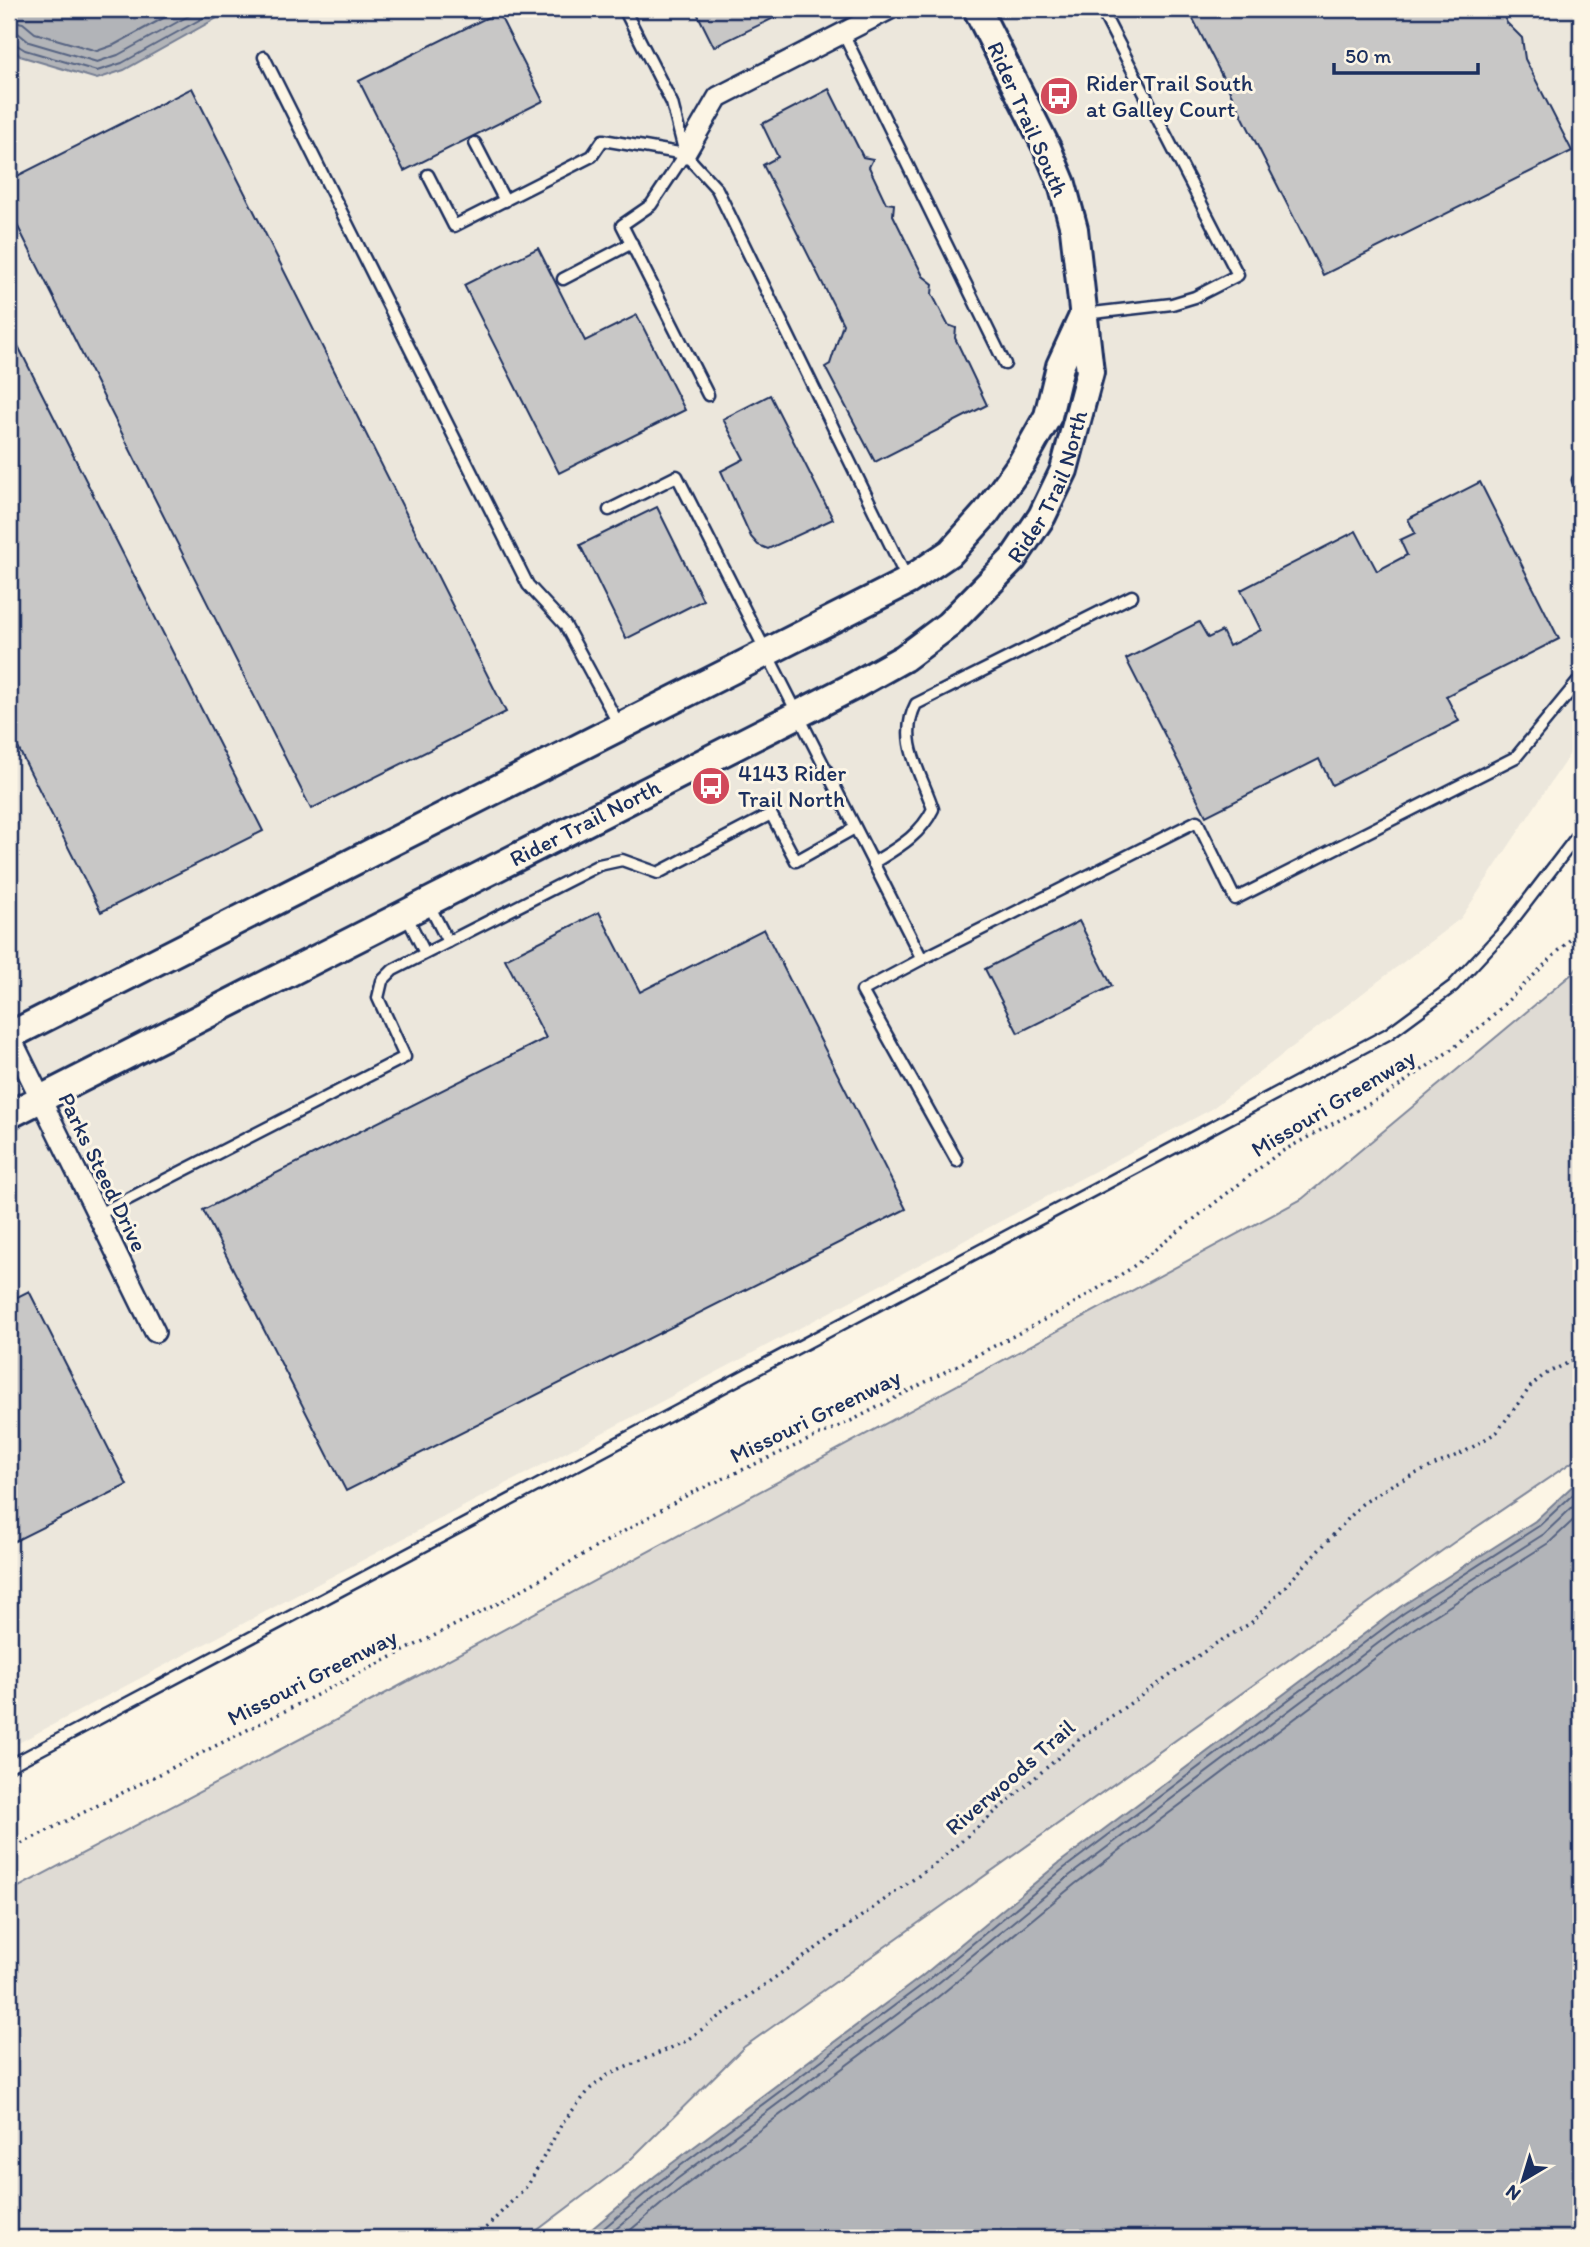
<svg xmlns="http://www.w3.org/2000/svg" width="1590" height="2247" font-family="Itim,sans-serif">
<rect width="100%" height="100%" fill="#fcf5e5"/>
<filter id="ink" filterUnits="userSpaceOnUse"><feTurbulence type="fractalNoise" baseFrequency=".0143" numOctaves="2"/><feDisplacementMap in="SourceGraphic" scale="14" xChannelSelector="R" yChannelSelector="G"/><feConvolveMatrix kernelMatrix="1 2 1 2 8 2 1 2 1" color-interpolation-filters="sRGB"/></filter>
<g filter="url(#ink)">
<path fill="#ece7dc" d="M9,9h1572v728l-120,181 -251,192 -1201,638z"/>
<path fill="#dfdbd4" stroke="#7d8599" stroke-width="2" d="M1581,963v493l-128,87 -709,504 -116,115 -101,76h-518v-346l329,-173 964,-520 271,-226z"/>
<g fill="#b2b4b8" stroke="#767f94" stroke-width="2">
<path d="M9,9h224l-109,61 -27,9 -77,-23 -11,-12z"/>
<path d="M1581,1478v760h-1000l74,-62 266,-199 138,-114 341,-256 135,-86z"/>
</g>
<g fill="none" stroke-linecap="round" stroke-linejoin="round">
<g stroke="#576482" stroke-width="2">
<path d="M9,20l14,3 12,10 62,18 17,-6 66,-36"/>
<path d="M9,31l9,2 11,9 68,20 21,-7 83,-46"/>
<path d="M9,40l16,10 72,21 25,-8 97,-54"/>
<path d="M592,2238l68,-57 266,-199 137,-113 341,-256 135,-87 42,-39"/>
<path d="M605,2238l60,-50 266,-199 138,-113 340,-256 135,-86 37,-35"/>
<path d="M621,2238l50,-42 267,-199 137,-113 340,-256 135,-86 31,-29"/>
</g>
</g>
<g fill="#c8c7c6" stroke="#1b2f5e" stroke-width="2">
<path d="M695,9h97l-78,38z"/>
<path d="M1188,9h312l7,14 15,15 3,21 47,92 -249,124z"/>
<path d="M498,12l45,89 -139,70 -45,-90z"/>
<path d="M192,88l314,624 -195,97 -302,-600v-29z"/>
<path d="M829,89l34,68 10,2 -4,8 17,36 8,1 -1,11 30,61 10,8 -1,10 16,31 8,3 -1,10 32,67 -112,57 -50,-95 5,-3 13,-40 -80,-159 15,-8 -16,-33z"/>
<path d="M538,248l47,93 52,-26 48,95 -126,63 -95,-188z"/>
<path d="M9,328l254,503 -162,81 -92,-182z"/>
<path d="M770,395l63,124 -65,30 -10,-4 -7,-8 -30,-66 23,-12 -21,-40z"/>
<path d="M1480,482l79,157 -113,57 13,25 -127,64 -13,-26 -113,57 -80,-157 73,-37 9,16 14,-7 7,15 32,-16 -20,-40 115,-59 21,40 30,-16 -7,-15 15,-7 -7,-14z"/>
<path d="M657,507l46,93 -77,39 -46,-94z"/>
<path d="M599,912l41,80 124,-63 142,280 -560,282 -143,-281 343,-172 -41,-79z"/>
<path d="M1079,921l33,65 -94,47 -33,-64z"/>
<path d="M29,1291l98,194 -118,59v-243z"/>
</g>
<g fill="none" stroke-linecap="round" stroke-linejoin="round">
<g stroke="#1b2f5e" stroke-width="15">
<g id="lane">
<path d="M624,9l48,94 13,51 32,35 191,392"/>
<path d="M843,33l162,331"/>
<path d="M264,57l264,528 37,40 54,100"/>
<path d="M475,143l30,58"/>
<path d="M685,154l-34,51 -29,20 86,170"/>
<path d="M428,175l26,51 138,-70 11,-16 82,14"/>
<path d="M563,279l69,-36"/>
<path d="M1084,314l88,-10 23,-7 43,-22 -137,-266"/>
<path d="M1578,480l3,7"/>
<path d="M609,510l68,-34 245,483 -60,32 95,170"/>
<path d="M873,863c24,-15 47,-27 60,-54 -11,-35 -36,-68 -17,-105l216,-108"/>
<path d="M429,905l19,37"/>
<path d="M406,915l19,38"/>
<path d="M922,959l275,-138 38,78 281,-142 65,-79"/>
<path d="M97,1215l308,-158 -27,-59 4,-17 11,-11 206,-105 23,-5 36,13 113,-59 25,47 59,-33"/>
<path d="M9,1766l1379,-732 65,-48 52,-56 76,-99"/>
</g>
</g>
<g stroke="#1b2f5e" stroke-width="24">
<g id="street">
<path d="M685,154l33,-57 172,-88"/>
<path d="M9,1034l146,298"/>
</g>
</g>
<g stroke="#1b2f5e" stroke-width="32">
<g id="secondary">
<path d="M9,1036l899,-455 43,-29 35,-39 35,-49 27,-48 12,-50 23,-50"/>
<path id="s1" d="M9,1115l843,-428 52,-29 44,-33 65,-66 29,-43 22,-46 26,-98 -16,-143 -12,-45 -15,-36 -70,-139"/>
</g>
</g>
<g stroke="#1b2f5e" stroke-width="3.5" stroke-dasharray="2 5" stroke-linecap="butt">
<path d="M9,1850l488,-246 192,-110 166,-75 208,-109 67,-41 149,-116 110,-60 59,-41 37,-29 96,-94"/>
<path d="M476,2238l52,-53 35,-63 28,-34 17,-13 76,-33 251,-178 147,-127 133,-93 36,-21 111,-119 31,-20 73,-33 31,-19 34,-46 13,-11 37,-19"/>
</g>
<use href="#lane" stroke="#fcf5e5" stroke-width="10"/>
<use href="#street" stroke="#fcf5e5" stroke-width="19"/>
<use href="#secondary" stroke="#fcf5e5" stroke-width="26"/>
</g>
</g>
<defs>
<g id="bus-disc" transform="scale(2.0125)"><circle r="9.5" fill="#d1495b" stroke="#fcf5e5"/><path d="M-5-6H5V4H4V6H2V4H-2V6H-4V4H-5ZM-3.5-4V0h7V-4ZM-3.5 1.2v1.5H-2V1.2ZM2 1.2v1.5H3.5V1.2Z" fill="#fff"/></g>
</defs>
<g fill-rule="evenodd">
<use href="#bus-disc" x="1059" y="96"/>
<use href="#bus-disc" x="711" y="786"/>
</g>
<g text-anchor="middle" stroke-width="6" stroke-linejoin="round" paint-order="stroke">
<g font-size="23" fill="#1b2f5e" stroke="#fcf5e5" text-anchor="start">
<text x="1086" y="91">Rider Trail South<tspan x="1086" dy="26">at Galley Court</tspan></text>
<text x="738" y="781">4143 Rider<tspan x="738" dy="26">Trail North</tspan></text>
</g>
<g font-size="23" fill="#1b2f5e" stroke="#fcf5e5">
<text transform="translate(1028 119) rotate(66)" y="8">Rider Trail South</text>
<text dy="8" stroke="none"><textPath href="#s1" startOffset="1234">Rider Trail North</textPath></text>
<text dy="8" stroke="none"><textPath href="#s1" startOffset="646">Rider Trail North</textPath></text>
<text transform="translate(1333 1103) rotate(-31)" y="8">Missouri Greenway</text>
<text transform="translate(103 1172) rotate(64)" y="8">Parks Steed Drive</text>
<text transform="translate(815 1416) rotate(-26)" y="8">Missouri Greenway</text>
<text transform="translate(312 1677) rotate(-27)" y="8">Missouri Greenway</text>
<text transform="translate(1010 1777) rotate(-41)" y="8">Riverwoods Trail</text>
</g>
</g>
<rect width="1590" height="2247" fill="none" stroke="#fcf5e5" stroke-width="35"/>
<rect x="18" y="18" width="1555" height="2212" fill="none" stroke="#1b2f5e" stroke-width="2.5" filter="url(#ink)"/>
<g transform="translate(1523 2180) rotate(218)" stroke="#fcf5e5" stroke-width="5" paint-order="stroke">
<path d="M0-5L12 26L0 18L-12 26Z" fill="#1b2f5e"/>
<text y="-10" font-size="19" font-weight="bold" text-anchor="middle" fill="#1b2f5e">N</text>
</g>
<path d="M1334 63v10h144v-10" fill="none" stroke="#1b2f5e" stroke-width="3.5"/>
<text x="1345" y="63" font-size="21" fill="#1b2f5e" stroke="#fcf5e5" stroke-width="5" paint-order="stroke">50 m</text>
</svg>
